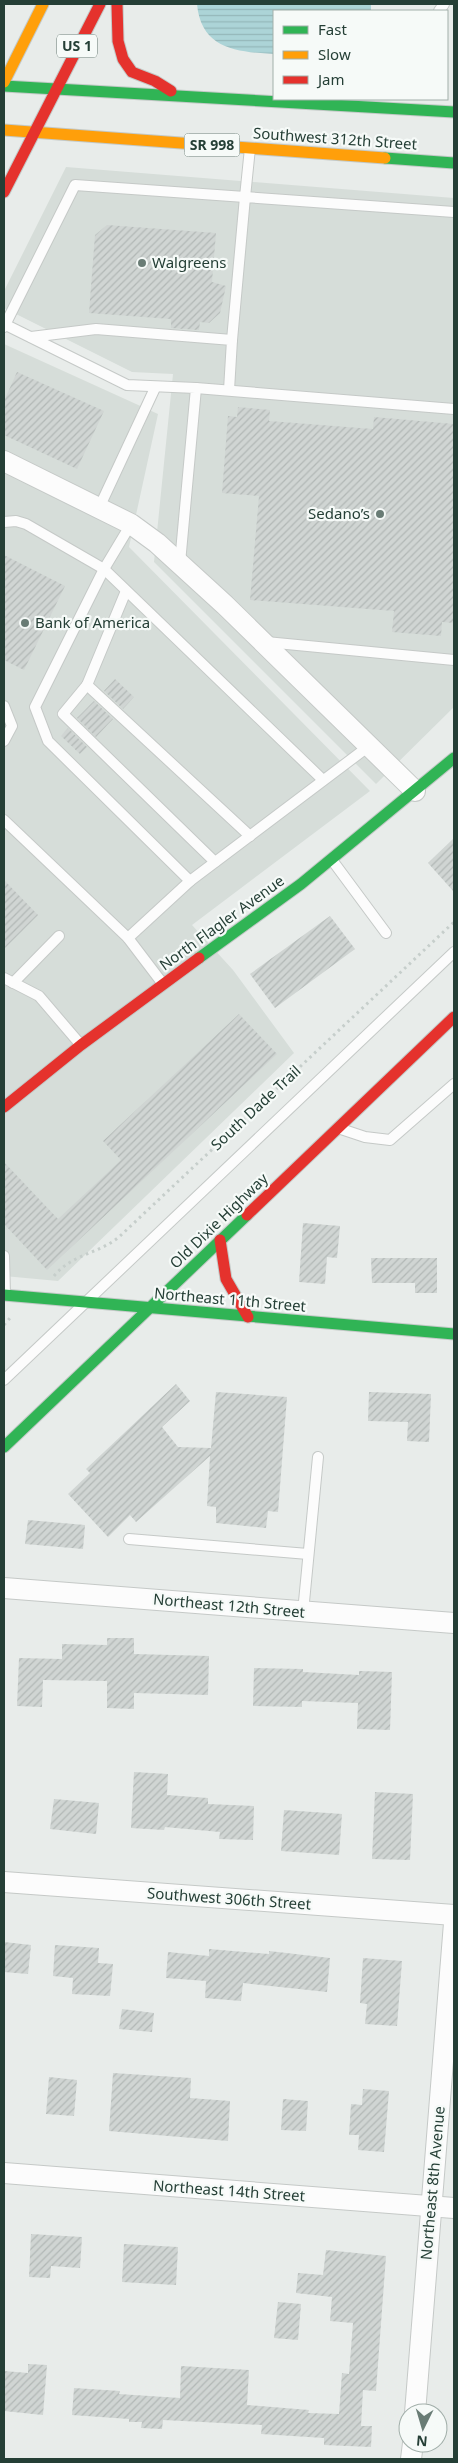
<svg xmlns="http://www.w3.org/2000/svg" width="458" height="2463" font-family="'Noto Sans',sans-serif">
<defs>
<pattern id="water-rules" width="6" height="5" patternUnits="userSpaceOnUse" patternTransform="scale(1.25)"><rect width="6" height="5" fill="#acd4d7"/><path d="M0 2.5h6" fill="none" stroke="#94b7b9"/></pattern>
<pattern id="building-hatch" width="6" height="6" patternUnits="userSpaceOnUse" patternTransform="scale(1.25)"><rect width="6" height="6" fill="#d0d5d3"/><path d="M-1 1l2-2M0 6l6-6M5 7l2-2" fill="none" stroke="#b2b8b6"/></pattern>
</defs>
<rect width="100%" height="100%" fill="#e8ecea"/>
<g fill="#d6ddd9">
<path d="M66,167l388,31v509l-78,77 -222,-222 19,-188 -41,-2 -128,-64v-17z"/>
<path d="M4,344l154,70 -29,133 241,244 -178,134 41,45 61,83 -236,228 -54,-5z"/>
</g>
<path fill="url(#water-rules)" d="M197,4h174v7h-97v43c-37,-2 -73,-5 -77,-50z"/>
<g fill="url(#building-hatch)">
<path d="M107,225l109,8 -4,49 14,4 -6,27 -11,10 -9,-1 -1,8 -28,-2v-9l-82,-6 6,-78z"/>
<path d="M17,372l87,39 -27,58 -73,-34v-34z"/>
<path d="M238,407l32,3 -1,11 104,8 1,-12 80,7v199l-12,-1 -1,14 -49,-4 2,-21 -144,-11 9,-104 -37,-3 6,-77 9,1z"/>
<path d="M4,555l61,31 -41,84 -20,-10z"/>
<path d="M115,679l19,18 -11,12 -19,-18z"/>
<path d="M94,701l19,18 -17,18 -19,-19z"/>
<path d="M68,728l19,19 -7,7 -19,-18z"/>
<path d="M454,838v54l-26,-29z"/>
<path d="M4,880l34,35 -34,34z"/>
<path d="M330,916l25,33 -80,59 -25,-34z"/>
<path d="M239,1014l38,40 -230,216 -43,-46v-62l54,57 63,-59 -18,-19z"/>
<path d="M303,1223l37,3 -3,32 -10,-1 -2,27 -26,-2z"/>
<path d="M371,1258h66v35h-22v-10h-43z"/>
<path d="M176,1384l14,17 -28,26 16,20 33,1 5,-56 71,5 -9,115 -10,-1 -2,17 -50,-5v-16l-9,-1 3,-50 -74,66 -6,-7 -22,22 -40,-43 22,-21 -4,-4z"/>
<path d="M369,1392l62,2 -2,48 -22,-1 1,-19 -40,-1z"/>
<path d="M28,1520l57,5 -2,24 -58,-5z"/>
<path d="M107,1638h27v16l75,2 -1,39 -74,-2v16l-27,-1v-27l-64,-1 -1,27 -25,-1 2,-48 43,1v-15l45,1z"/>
<path d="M254,1668l49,1v3l56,3v-4l33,1 -2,58 -33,-1 1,-26 -56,-2v6l-49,-1z"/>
<path d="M134,1772l34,2 -1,21 41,3v6l46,2 -1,34 -34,-1 1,-7 -55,-5 -1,3 -33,-2z"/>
<path d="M375,1792l38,2 -3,66 -38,-1z"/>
<path d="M54,1799l45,4 -3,31 -46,-5z"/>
<path d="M284,1810l58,4 -3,41 -58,-4z"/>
<path d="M4,1942l27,3 -3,29 -24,-2z"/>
<path d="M55,1945l44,3 -1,15 15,1 -3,32 -38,-2 1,-16 -20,-2z"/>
<path d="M209,1949l60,5v-3l61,7 -3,34 -84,-9 -2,18 -36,-3 1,-17 -40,-3 2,-26 41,4z"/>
<path d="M363,1958l39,3 -5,65 -32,-2 2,-20 -7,-1z"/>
<path d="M122,2009l32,4 -2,19 -33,-3z"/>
<path d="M113,2073l78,5 -1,20 40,3 -2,40 -119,-10z"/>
<path d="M49,2077l28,3 -3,36 -28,-2z"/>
<path d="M363,2089l26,2 -5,61 -26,-2 1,-15h-10l2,-31 11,1z"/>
<path d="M283,2099l25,2 -2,30 -25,-1z"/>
<path d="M31,2234l51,3 -2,31 -29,-2 -1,12 -21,-1z"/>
<path d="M124,2244l54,3 -2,38 -54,-3z"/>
<path d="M326,2250l60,6 -10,135 -13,-1 -2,36h11l-1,21 -47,-2v-7l-63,-4 1,-9 -99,-5 -1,9 -21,-1 1,-6h-13v-3l-57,-4 2,-27 46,3 -1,3 61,4 1,-32 68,4 -2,35 62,5 -1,3 31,1 3,-41 7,1 4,-51 -23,-2 2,-24 -36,-4 2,-20 25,2z"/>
<path d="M278,2302l23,2 -3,36 -24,-2z"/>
<path d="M28,2364l19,1 -4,50 -39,-4v-40l24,2z"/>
</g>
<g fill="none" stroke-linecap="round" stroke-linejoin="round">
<g stroke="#c5c9c7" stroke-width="12">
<g id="lane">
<path d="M439,11l5,-7"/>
<path d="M4,324l123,61 69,3 -16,175"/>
<path d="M4,327l71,-142 170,12 5,-49"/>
<path d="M31,337l65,-8 136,11 -3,50"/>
<path d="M232,340l13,-143 209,15"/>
<path d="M196,388l258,21"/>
<path d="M99,508l56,-120"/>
<path d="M4,522l12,-1 10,3 78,45 219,211"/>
<path d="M131,524l-27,45 -69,138 13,34 142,140 -62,57 35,46"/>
<path d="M126,591l-39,94 163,151"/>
<path d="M266,642l188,18"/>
<path d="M87,685l-24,29 152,148"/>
<path d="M4,706l8,20 -8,15"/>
<path d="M4,820l124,118"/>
<path d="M332,860l54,73"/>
<path d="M190,881l179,-135"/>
<path d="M4,978l35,18 41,48"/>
<path d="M13,983l46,-47"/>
<path d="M341,1129l24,8 25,3 64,-56"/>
<path d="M4,1256l1,39"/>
<path d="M4,1380l450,-428"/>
<path d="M129,1539l179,15"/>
<path d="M303,1612l15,-155"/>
</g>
</g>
<g stroke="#c5c9c7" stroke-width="22">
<g id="street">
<path d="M4,461l127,63 26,19 68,62 190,186"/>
<path d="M4,1588l450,35"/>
<path d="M4,1882l450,33"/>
<path d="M4,2173l450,35"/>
<path d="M415,2413l39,-490"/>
<path d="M411,2459l2,-16"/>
</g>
</g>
<g stroke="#c3c9c7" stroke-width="13">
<g id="fast">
<path d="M4,86l450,26"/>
<path d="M385,158l69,5"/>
<path d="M199,958l102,-74 153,-126"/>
<path d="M4,1295l450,39"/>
<path d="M4,1447l243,-232"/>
</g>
</g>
<g stroke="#c3c9c7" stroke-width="13">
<g id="slow">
<path d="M4,82l39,-78"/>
<path d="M4,130l381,28"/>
</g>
</g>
<g stroke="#c3c9c7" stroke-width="13">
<g id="jam">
<path d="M117,4l1,37 5,18 9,13 23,9 16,10"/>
<path d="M4,192l96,-188"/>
<path d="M4,1107l77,-62 118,-87"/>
<path d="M247,1215l207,-198"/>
<path d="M220,1240l6,39 22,38"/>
</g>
</g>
<g stroke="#c6cecb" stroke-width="3" stroke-dasharray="2.5 4" stroke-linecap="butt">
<path d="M54,1276c18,-22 44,-22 65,-39l335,-315"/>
<path d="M4,1325l6,-7"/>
</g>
<use href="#lane" stroke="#fcfcfc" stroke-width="10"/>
<use href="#street" stroke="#fcfcfc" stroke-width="20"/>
<use href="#fast" stroke="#30b455" stroke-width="11"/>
<use href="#slow" stroke="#ff9f0a" stroke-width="11"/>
<use href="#jam" stroke="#e5322d" stroke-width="11"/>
</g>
<g fill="#697c75" stroke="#f6faf8" stroke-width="2">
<circle cx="142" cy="263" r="5"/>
<circle cx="380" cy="514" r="5"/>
<circle cx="25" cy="623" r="5"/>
</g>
<g text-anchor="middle" stroke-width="4.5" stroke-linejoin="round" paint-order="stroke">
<g fill="#f6faf8" stroke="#647770" stroke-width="1">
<rect x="57" y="34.5" width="40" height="23" rx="4"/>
<rect x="184.5" y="133.5" width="55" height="23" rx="4"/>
</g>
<g font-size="14" font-weight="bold" fill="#253f36">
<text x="77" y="51">US 1</text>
<text x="212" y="150">SR 998</text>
</g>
<g font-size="15" fill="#253f36" stroke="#f6faf8">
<text transform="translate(335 139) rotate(4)" y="5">Southwest 312th Street</text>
<text transform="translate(222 923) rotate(-36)" y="5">North Flagler Avenue</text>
<text transform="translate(256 1108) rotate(-43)" y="5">South Dade Trail</text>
<text transform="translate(219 1221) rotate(-44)" y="5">Old Dixie Highway</text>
<text transform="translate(230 1300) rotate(5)" y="5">Northeast 11th Street</text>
<text transform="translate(229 1606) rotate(5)" y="5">Northeast 12th Street</text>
<text transform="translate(229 1899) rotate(4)" y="5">Southwest 306th Street</text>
<text transform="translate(433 2183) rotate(-85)" y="5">Northeast 8th Avenue</text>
<text transform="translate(229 2191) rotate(4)" y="5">Northeast 14th Street</text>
</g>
<g font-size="15" fill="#253f36" stroke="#f6faf8" text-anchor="start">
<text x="152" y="268">Walgreens</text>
<text x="370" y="519" text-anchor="end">Sedano’s</text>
<text x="35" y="628">Bank of America</text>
</g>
</g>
<rect width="458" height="2463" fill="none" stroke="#253f36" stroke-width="10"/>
<rect x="273" y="10" width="175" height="90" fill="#f6faf8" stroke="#a2afaa"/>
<rect x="283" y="26" width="25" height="8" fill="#30b455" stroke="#a2afaa"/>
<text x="318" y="35" font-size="15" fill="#253f36">Fast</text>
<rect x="283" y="51" width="25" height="8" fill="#ff9f0a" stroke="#a2afaa"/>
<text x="318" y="60" font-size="15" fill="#253f36">Slow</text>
<rect x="283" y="76" width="25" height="8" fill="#e5322d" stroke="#a2afaa"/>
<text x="318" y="85" font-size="15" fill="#253f36">Jam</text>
<g transform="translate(423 2428) rotate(185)"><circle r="24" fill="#f6faf8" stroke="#a2afaa"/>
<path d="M0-4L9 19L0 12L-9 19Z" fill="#697c75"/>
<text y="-8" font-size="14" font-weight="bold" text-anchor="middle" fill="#253f36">N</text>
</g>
</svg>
